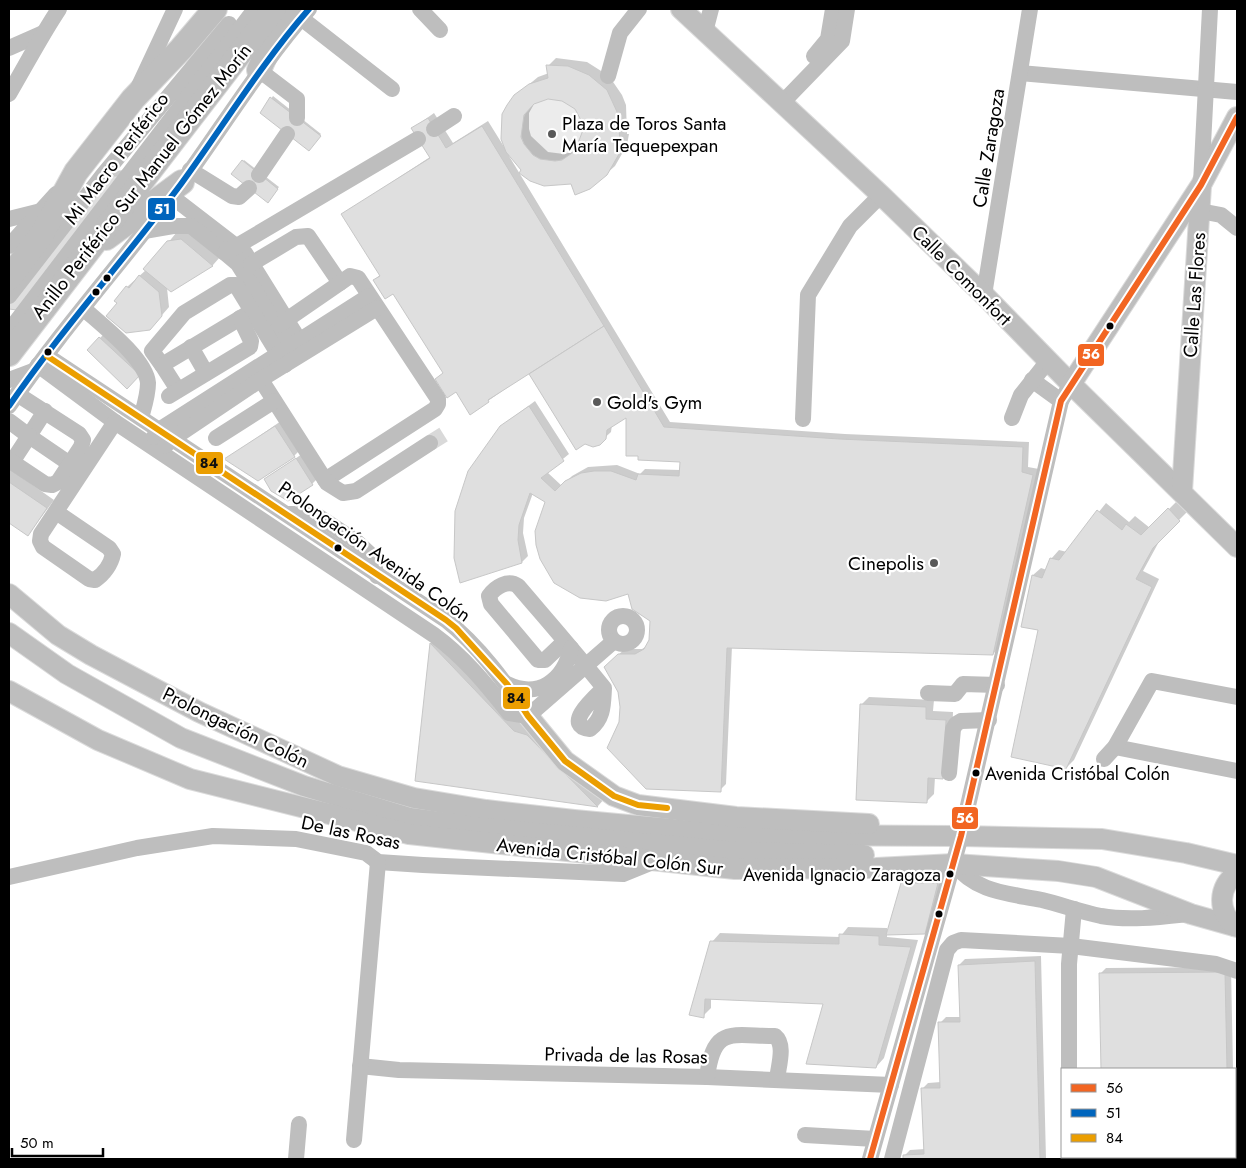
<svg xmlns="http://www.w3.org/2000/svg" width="1246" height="1168" font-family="Jost,sans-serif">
<rect width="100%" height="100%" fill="#fff"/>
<circle fill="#ececec" cx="552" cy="130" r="31"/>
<g fill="#0003" fill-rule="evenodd">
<path d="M556,58l31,4 22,14 13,19 4,10 1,29h2l-2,11 -12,21 -9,8 -34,9 -50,-13 -12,-15 -1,1 161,266 175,12 184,8 -1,25 11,2 -40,179 -6,6 -261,-8 -6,138 -6,6 -99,-68v-16l-10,-45 14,-12h17l5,-3 4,-6v-20l-105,-119 -13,-8 -9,25 -1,15 5,23 -6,6 -61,20 47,-161 27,-20 34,53 -22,18 15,14 10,-10 16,-9 29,-2 23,9 5,-5 36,1v-10l-54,-44 -15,9 -1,7 -12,11h-14l-9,6 -47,-77 -41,29 -32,-11 -19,-11 7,-7 -50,-80 -20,-12 7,-6 -38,-60 87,-57 -17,-29 21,-15 19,30 35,-22 18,29 9,-54 23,-19 11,-4 -1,-7zM548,98l15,1 13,9 7,14 1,8 -7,18 -5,4 -8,2 -16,-2 -17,-16 -2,-7v-16l5,-9z"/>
<path d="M273,96l48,38 -12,15 -47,-37z"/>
<path d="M244,160l35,27 -11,14 -35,-27z"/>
<path d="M125,170l-108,138h-8l100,-131 6,-6z"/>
<path d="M190,232l30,25 -7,8 -42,26 -4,-3 2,19 -19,22 -32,-26 9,-16 19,-17 30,-37z"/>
<path d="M106,332l39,37 -18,18 -39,-37z"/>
<path d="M281,421l19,29 -6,6 -68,3z"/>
<path d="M302,454l16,24 -6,6 -46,-5z"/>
<path d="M9,459l2,11 43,30 -26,35 -19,-13z"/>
<path d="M1177,501l10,11 -26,26 -18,33 16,8 -85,181 -8,8 -33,-193 8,-7 6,2 4,-11 8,-9 8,2 39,-49 23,19 6,-6 15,12z"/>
<path d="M439,636l166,162 -7,8 -182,-26 15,-137z"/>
<path d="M869,697l65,3 -1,11 20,1 -2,57 -16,8 -1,17 -8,8 -65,-97z"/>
<path d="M908,878h35l-13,49 -6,6 -22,-49z"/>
<path d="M848,927l39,1v9l31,3 -34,118 -8,9 -51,-64 -114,-5v10l-8,8 -12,-2 21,-72 8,-9 120,4z"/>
<path d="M1041,956l5,203h-142v-3l6,-6 15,-1 -3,-60 6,-6 13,-1 -1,-59 6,-6h15l-2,-52 6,-6z"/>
<path d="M1231,967l2,102h-131l-2,-95 6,-6z"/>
<path d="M1235,1154v5h-131v-2h131z"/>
</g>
<g fill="#dfdfdf" stroke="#c7c7c7" fill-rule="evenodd">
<path d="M546,65l22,1 21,9 18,15 11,24 2,28h2l-3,12 -12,21 -17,14 -15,6 -4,-11 -27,2 -14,-5 -11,-8 2,-3 -15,-18 -5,-13 1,-25 5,-9 7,-10 15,-11 19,-6zM548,99l14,2 13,8 7,13 1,8 -8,21 -13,9 -7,1 -15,-2 -7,-4 -9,-11 -3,-7 3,-22 10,-11z"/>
<path d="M270,97l51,39 -12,15 -49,-38z"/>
<path d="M428,118l18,30 36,-22 122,200 -116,74 1,2 -19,13 -14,-23 -9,6 -12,-19 8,-6 -50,-79 -8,5 -12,-19 7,-4 -39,-62 89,-56 -19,-30z"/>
<path d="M242,160l36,29 -10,14 -37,-29z"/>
<path d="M108,176h13l-104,134 -8,-1v-5z"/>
<path d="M181,239l32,27 -42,26 -28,-23 24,-28z"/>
<path d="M139,275l20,17 3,24 -12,14 -24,3 -20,-17 11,-13 -3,-2 12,-15 3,2z"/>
<path d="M604,326l60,101 175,12 184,8 -1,25 11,3 -40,180 -266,-7 -6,144 -75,-3 -39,-41 12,-26 1,-15 -2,-15 -14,-25 14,-13h17l9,-5 5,-9 1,-19 -18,-12 -4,-15 -22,7 -26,-3 -26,-15 -14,-24 -4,-14 -1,-14 10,-29 -15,-9 -11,32 -1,15 4,23 -62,20 -6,-25 1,-47 13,-40 32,-45 29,-20 35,55 -23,17 14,13 10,-10 16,-8 13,-2h17l25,9 2,-6 41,2 1,-14 -42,-2v-4h-12v-38l-19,12 -1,9 -6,6 -7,2 -8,-3 -9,6 -47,-76z"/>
<path d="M99,337l41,38 -13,14 -40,-39z"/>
<path d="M275,426l20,31 -37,24 -34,-22z"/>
<path d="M296,458l17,27 -25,16 -17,-10 -7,-12z"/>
<path d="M9,482l38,26 -19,28 -19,-13z"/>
<path d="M1168,508l12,13 -27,27 -17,31 16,8 -86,182 -55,-12 27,-127 -17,-3 11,-52 10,3 8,-20 9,2 38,-50 25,20 4,-6 15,11z"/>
<path d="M430,643l84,88 13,4 71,72 -183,-26z"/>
<path d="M860,704l66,3v12l20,1 -3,59 -15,-1 -1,25 -71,-3z"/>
<path d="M901,883h37l-13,51 -39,1z"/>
<path d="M839,934l40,2v9l32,2 -35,121 -70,-4 17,-60 -118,-5 -1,19 -15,-3 21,-74 129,3z"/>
<path d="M1035,961l5,198h-137v-4l21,-1 -3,-66h19l-2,-66h22l-2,-57z"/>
<path d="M1225,972l2,97h-126l-2,-96z"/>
<rect x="1103" y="1157" width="126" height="2"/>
</g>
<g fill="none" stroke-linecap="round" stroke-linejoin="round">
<path stroke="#d9d9d9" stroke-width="16" stroke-dasharray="16 8" stroke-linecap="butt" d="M430,443l16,-10"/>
<g stroke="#dbdbdb" stroke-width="22">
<g id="major">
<path d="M681,9l200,186 103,100 87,89 166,163"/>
<path d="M1071,384l130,-199 36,-68"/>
<path d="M1182,491l19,-305"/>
<path d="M9,594l49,41 33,20 108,57 139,64 76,22 72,12 88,10 162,15 225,1 141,3 84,14 51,12"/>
<path d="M9,633l58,41 114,64 123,48 106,32 74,10 252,24 128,3"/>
<path d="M9,691l89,49 92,39 219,55 326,35 141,-1 78,-4 104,7 38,6 95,37 46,13"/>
<path d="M528,716l37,45 49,35 24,9 98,12 133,7"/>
<path d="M1235,926c-18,-15 -17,-39 2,-53"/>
</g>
</g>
<g stroke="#dbdbdb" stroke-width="26">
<g id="highway">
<path d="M259,70l27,-61"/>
<path d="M106,238l76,-56"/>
<path d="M9,278l33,-44 34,-62 57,-73 48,-50 34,-40"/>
<path d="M9,354l265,-345"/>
</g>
</g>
<g stroke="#bebebe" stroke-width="16">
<path d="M420,9l20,21"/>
<path d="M301,18l91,71"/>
<path d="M705,32l6,-23"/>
<path d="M9,48l34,-15"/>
<path d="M814,56l14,-17 5,-30"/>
<path d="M259,70l38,29v19"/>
<path d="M1020,73l217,19"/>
<path d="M608,76l12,-43 19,-24"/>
<path d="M139,86l36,-77"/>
<path d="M9,94c17,-29 32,-58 50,-85"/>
<path d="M782,103l60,-62 5,-32"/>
<path d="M434,129l20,-13"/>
<path d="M190,170l42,26 7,1 10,-9"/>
<path d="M259,175l28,-41"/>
<path d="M1201,183l9,-174"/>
<path d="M171,196l74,57 59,95"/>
<path d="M1200,211l21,4 16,13"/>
<path d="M9,219l32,-8"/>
<path d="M144,231l29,-5h18l34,27 13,11 52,83"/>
<path d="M9,246l47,-52"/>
<path d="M225,253l193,-114"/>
<path d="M251,264l45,-27 12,-1 32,47 10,-7 8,2 80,121v5l-3,5 -110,71"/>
<path d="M984,295l46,-286"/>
<path d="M9,296l94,-121 126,-151"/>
<path d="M84,309c18,16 62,50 64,74 0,12 -4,24 -7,35"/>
<path d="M252,311l-90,54 -10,-14 32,-38 46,-28h6l49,80"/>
<path d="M279,325l61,-42"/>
<path d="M9,331l246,-322"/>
<path d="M191,347l15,26"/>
<path d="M47,356l399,264c33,26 59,62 82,96"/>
<path d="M38,365l77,57 319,213c30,22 52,49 75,78l19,3"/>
<path d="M162,365l16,25"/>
<path d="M256,372l71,111 16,10 13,-2 74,-48"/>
<path d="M9,380l24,-9"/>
<path d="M1032,380l29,21"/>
<path d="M169,396l81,-49 1,-6 -11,-23"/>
<path d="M9,406c53,-77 116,-147 172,-222 43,-59 80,-120 128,-175"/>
<path d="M45,411l-16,25 41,28"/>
<path d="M1012,418l9,-23 27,-34"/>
<path d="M803,419l5,-124 42,-69 31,-31"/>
<path d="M9,421l20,15 -17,26"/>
<path d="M154,437l5,-7 210,-134"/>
<path d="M216,438l58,-37"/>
<path d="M165,446l7,-7 88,-59 117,-72"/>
<path d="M9,460l36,24 7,1 6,-3 23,-35 2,-7 -4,-6 -62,-40"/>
<path d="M56,512l53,36 4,6c-2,10 -9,20 -18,26l-6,-1 -46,-32 -3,-6 1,-7 74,-112"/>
<path d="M288,514h14l17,3 38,25 14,13 6,21"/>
<circle cx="623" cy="630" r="14"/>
<path d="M565,641l-20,19h-7l-47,-56 -2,-8c6,-9 19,-17 29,-10 29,34 58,67 86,102 -1,16 0,30 -14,41 -29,-3 6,-33 14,-41"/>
<path d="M507,684c31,15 57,-3 64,-36"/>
<path d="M928,693l27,1 8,-10 34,1"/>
<path d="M528,716l86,-75"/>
<path d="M1115,747l122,24"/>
<path d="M1104,759l11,-12 37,-66 85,16"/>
<path d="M949,773l4,-44 3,-5 5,-3 28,-1"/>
<path d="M954,864c23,29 54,29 88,36 20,5 40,12 59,16 28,5 60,1 88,-2"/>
<path d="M9,877l128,-29 76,-12 83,3 70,14 12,9 45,3 200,9 32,-13"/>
<path d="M360,1066l39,4 308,7 184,8"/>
<path d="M1069,1069v-105l5,-55"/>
<path d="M707,1077c7,-52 24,-41 68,-41 11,9 3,31 2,44"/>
<path d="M805,1135l70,4"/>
<path d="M354,1140l24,-278"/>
<path d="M1069,1157l1,2"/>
<path d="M296,1159l3,-35"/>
<path d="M870,1159l91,-323 100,-435 10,-17"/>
<path d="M892,1159l55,-209 6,-7 8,-3 110,6 145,18 21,7"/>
</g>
<use href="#major" stroke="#bebebe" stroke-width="20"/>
<use href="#highway" stroke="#bebebe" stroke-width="24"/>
<g stroke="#fff" stroke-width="10">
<path id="bus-1" d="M870,1159l91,-323 100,-435 140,-216 36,-68"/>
</g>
<g stroke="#fff" stroke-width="10">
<path id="bus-2" d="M9,406c53,-77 116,-147 172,-222 43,-59 80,-120 128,-175"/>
</g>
<g stroke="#fff" stroke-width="10">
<path id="bus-3" d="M47,356l399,264 10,8 51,56 21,32 37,45 49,35 24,9 29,3"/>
</g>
<use href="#bus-1" stroke="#f26522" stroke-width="6"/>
<use href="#bus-2" stroke="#0065bd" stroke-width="6"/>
<use href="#bus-3" stroke="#eb9e00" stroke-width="6"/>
</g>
<g fill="#595959" stroke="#fff" stroke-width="2">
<circle cx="552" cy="134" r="5"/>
<circle cx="597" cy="402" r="5"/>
<circle cx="934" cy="563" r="5"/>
</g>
<g fill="#000" stroke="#fff" stroke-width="2">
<circle cx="107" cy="278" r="4.5"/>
<circle cx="96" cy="292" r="4.5"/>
<circle cx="1110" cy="326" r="4.5"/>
<circle cx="48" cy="352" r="4.5"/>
<circle cx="338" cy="548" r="4.5"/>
<circle cx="976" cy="773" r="4.5"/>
<circle cx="950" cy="874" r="4.5"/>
<circle cx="939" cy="914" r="4.5"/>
</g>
<g text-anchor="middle" stroke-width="4.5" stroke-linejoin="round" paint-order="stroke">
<g font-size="18" fill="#000" stroke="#fff" text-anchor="start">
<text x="985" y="780">Avenida Cristóbal Colón</text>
<text x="941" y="881" text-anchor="end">Avenida Ignacio Zaragoza</text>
</g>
<g font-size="19" fill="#000" stroke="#fff" text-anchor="start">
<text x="562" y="130">Plaza de Toros Santa<tspan x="562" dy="22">María Tequepexpan</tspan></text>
<text x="607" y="409">Gold's Gym</text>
<text x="924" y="570" text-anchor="end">Cinepolis</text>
</g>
<g font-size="19" fill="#000" stroke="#fff">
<text transform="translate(988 148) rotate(-81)" y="7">Calle Zaragoza</text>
<text transform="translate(116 158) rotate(-53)" y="7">Mi Macro Periférico</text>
<text transform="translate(141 181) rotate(-52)" y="7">Anillo Periférico Sur Manuel Gómez Morín</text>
<text transform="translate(962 275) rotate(45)" y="7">Calle Comonfort</text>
<text transform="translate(1194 295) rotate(-86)" y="7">Calle Las Flores</text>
<text transform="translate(375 551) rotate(35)" y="7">Prolongación Avenida Colón</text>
<text transform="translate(236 727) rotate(26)" y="7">Prolongación Colón</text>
<text transform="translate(351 832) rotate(12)" y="7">De las Rosas</text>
<text transform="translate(610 856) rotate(6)" y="7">Avenida Cristóbal Colón Sur</text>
<text transform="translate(626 1055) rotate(1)" y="7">Privada de las Rosas</text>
</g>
</g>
<g stroke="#fff" stroke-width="2">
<rect x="147" y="197" width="29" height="24" rx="5" fill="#0065bd"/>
<rect x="1077" y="343" width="28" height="24" rx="5" fill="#f26522"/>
<rect x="195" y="451" width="29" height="24" rx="5" fill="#eb9e00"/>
<rect x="502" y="686" width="29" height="24" rx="5" fill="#eb9e00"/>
<rect x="951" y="806" width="28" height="24" rx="5" fill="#f26522"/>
</g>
<g font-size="14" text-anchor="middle" font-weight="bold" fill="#fff">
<text x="162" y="214">51</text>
<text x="1091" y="359">56</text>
<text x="965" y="823">56</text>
</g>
<g font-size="14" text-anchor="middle" font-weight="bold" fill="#111">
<text x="209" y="468">84</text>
<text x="516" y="703">84</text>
</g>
<rect width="1246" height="1168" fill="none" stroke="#000000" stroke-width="20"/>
<rect x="1061" y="1068" width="175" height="90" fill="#ffffff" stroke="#999999"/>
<rect x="1071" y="1084" width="25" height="8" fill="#f26522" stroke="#999999"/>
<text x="1106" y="1093" font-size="15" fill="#000000">56</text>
<rect x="1071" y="1109" width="25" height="8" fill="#0065bd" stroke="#999999"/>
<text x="1106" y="1118" font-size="15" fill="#000000">51</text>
<rect x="1071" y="1134" width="25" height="8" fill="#eb9e00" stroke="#999999"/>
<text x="1106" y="1143" font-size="15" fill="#000000">84</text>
<path d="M12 1148v8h91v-8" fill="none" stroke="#000000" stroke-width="2.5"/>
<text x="20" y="1148" font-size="15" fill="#000000" stroke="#ffffff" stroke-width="4" paint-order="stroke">50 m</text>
</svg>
